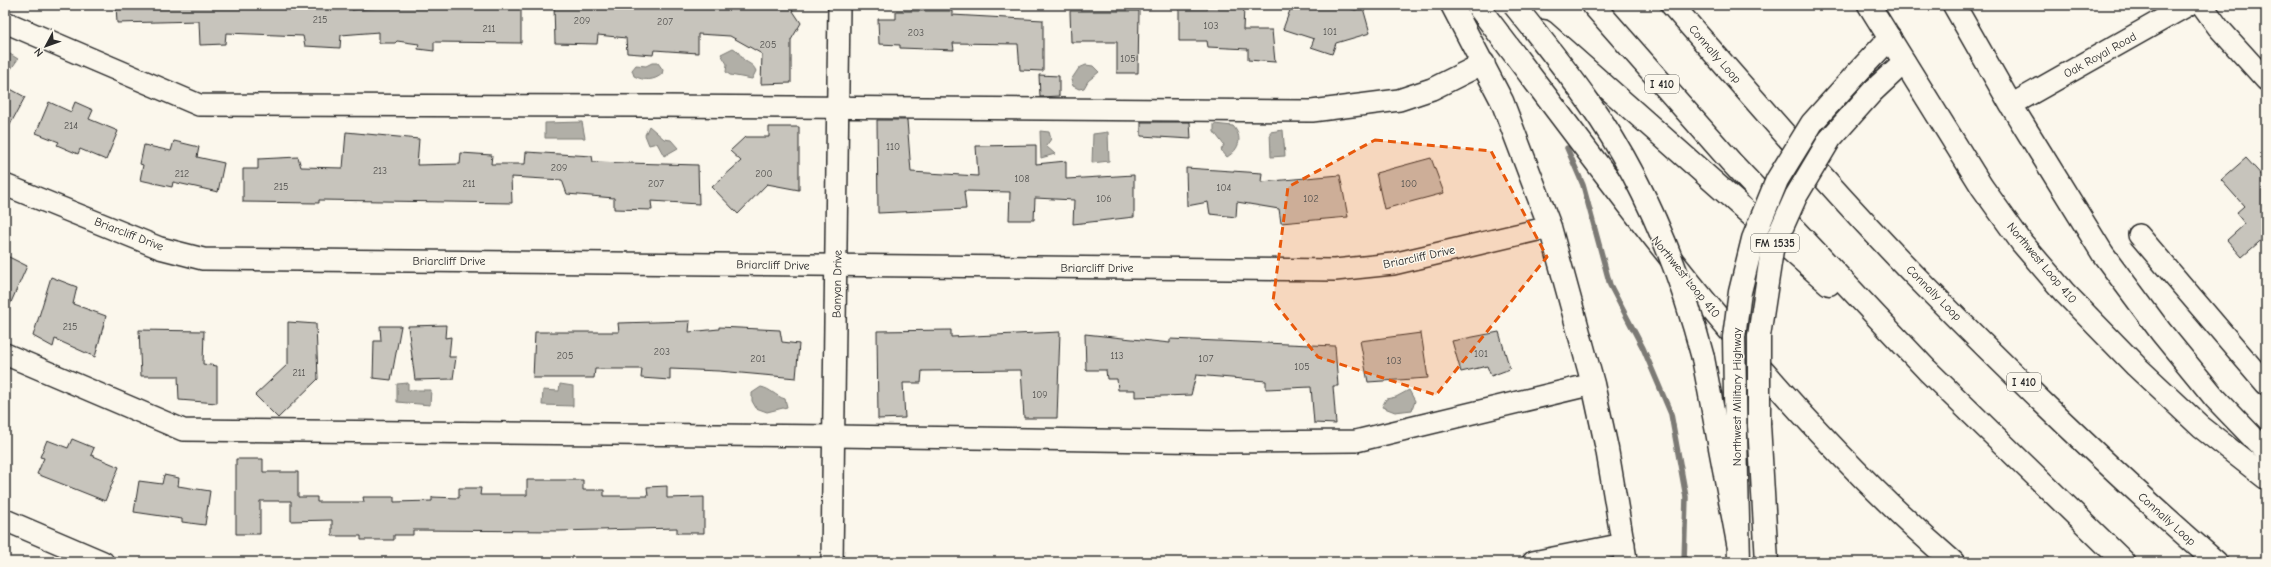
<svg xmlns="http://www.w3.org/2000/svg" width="2271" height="567" font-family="'Comic Neue',sans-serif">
<rect width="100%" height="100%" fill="#fbf7ec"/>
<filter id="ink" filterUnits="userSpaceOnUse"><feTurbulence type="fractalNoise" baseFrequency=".025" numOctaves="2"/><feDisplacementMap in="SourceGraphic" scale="8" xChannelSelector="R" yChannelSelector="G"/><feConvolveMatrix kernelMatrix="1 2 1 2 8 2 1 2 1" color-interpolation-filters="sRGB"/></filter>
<g filter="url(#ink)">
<g fill="#b1afa7" stroke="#7b7a75">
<path d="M733,48c6,3 7,8 11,12 5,4 9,4 12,11l-4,8 -22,-4 -4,-3 1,-8 -6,-10z"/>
<path d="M5,51l13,8 -7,10 -6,-4z"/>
<path d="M652,63h6l5,7 -1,4c-8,7 -18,7 -28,2l-2,-6 4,-5 10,1z"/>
<path d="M1086,65l7,1 6,6 -11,9 -4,7 -5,1 -6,-3 -2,-6 8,-12z"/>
<path d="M582,122l3,16h-40v-15z"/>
<path d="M1214,124l19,2c10,11 7,23 -6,31l-6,-7 3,-5 -10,-13z"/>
<path d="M649,126l15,13 7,1 7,8 -14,8 -7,-13 -8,2 -4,-10z"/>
<path d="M1283,130l2,26 -14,1 -1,-25z"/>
<path d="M1040,131l9,1 2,7 -5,7 9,8 -14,4z"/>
<path d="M1108,132l1,29 -17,2 1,-29z"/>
<path d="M408,383v7h23l-1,15 -33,-3v-18z"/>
<path d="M560,384l13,2v20l-31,-1 1,-15 16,1z"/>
<path d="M761,387c10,2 14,9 24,12l2,8 -20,5 -11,-4 -4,-7v-8z"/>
<path d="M1409,390l6,11 -3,9 -17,2 -13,-5 4,-8 10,-2z"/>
</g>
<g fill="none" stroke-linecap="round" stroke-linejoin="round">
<path stroke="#7b7a75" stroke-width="5.5" d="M1567,148l16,37 27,100 33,63 28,66 15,83 -2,65"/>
</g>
<g fill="#c7c4bc" stroke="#2b2b2b">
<path d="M116,5h236v5l30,-3v-2h139v38l-87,-1v9l-16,-2 1,-5 -22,-3 -2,2h-16v-11l-38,3 -1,13 -35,-2 -2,-10 -77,-3 -1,11 -25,1 -1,-24 -82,2z"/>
<path d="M554,5l161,3v-3h74l12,18 -10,17v43l-30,1 1,-30 -32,-18 -32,-2v19l-44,-3 -1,5 -26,-2 -1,-15 -28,-3 -1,9 -42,-1z"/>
<path d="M1292,5h48l15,5 8,-2 7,25 -34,10 -4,11 -21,-7 3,-8 -31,-10z"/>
<path d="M1244,7l-1,23h29l3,32 -27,-2v-11l-40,-2 -1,-6h-28v-33z"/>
<path d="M896,11h56v4l91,5v51l-23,-1 -2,-26 -65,-1 1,7 -54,-2v-3l-21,-1 -1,-25h18z"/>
<path d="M1070,11h69l-1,62h-21v-31h-46z"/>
<path d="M1039,75l20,1v20l-19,1z"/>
<path d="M5,86l20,11 -20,37z"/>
<path d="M49,102l22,10 4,-10 18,8 -4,9 29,12 -12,29 -26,-11 -2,5 -21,-9 2,-3 -23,-9z"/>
<path d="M877,120h30l4,52 67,4 -2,-30 60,-1v19l30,-3v18l68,-4v42l-61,7 1,-24 -39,-2 -1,22h-25l1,-28 -46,-1 2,18 -88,4z"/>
<path d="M1141,122h49l1,17 -50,-3z"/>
<path d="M769,127h30v63l-32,-6 -29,30 -26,-27 29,-26 -11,-10 15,-14h24z"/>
<path d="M346,132l73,7 -2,26 43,-1 1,-11 31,2 -1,9h34l1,-12 66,4 1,6 105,3 1,39 -48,-3 1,9 -38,-1v-11l-47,-4 -5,-14 -51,-3 1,26 -193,-3v3l-76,-1v-33h15v-10l40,-2 3,10 42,1z"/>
<path d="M174,141l25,6 -2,10 27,6 -6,29 -45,-10 -1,5 -32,-7 3,-15 -3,-1 4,-19 27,6z"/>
<path d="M1431,158l13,35 -60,16 -8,-36z"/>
<path d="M2246,158l20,22v56l-24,21 -15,-17 18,-16 -9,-11 8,-7 -23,-26z"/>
<path d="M1186,168l76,5 -1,9 79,-7 8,42 -67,6 -2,-14 -42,-7 -1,15 -26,-3 -2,-12 -21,4z"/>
<path d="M5,255l22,11 -22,50z"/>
<path d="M51,277l26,10 -4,17 33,12 -11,41 -40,-18 -2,8 -20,-11z"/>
<path d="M690,321l-1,11 30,-3v-2l61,3 2,12 17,2 -3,34 -77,-7 -49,-2v11l-29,-2 1,-9h-47l-1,9h-61l2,-46h84l-1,-9z"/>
<path d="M288,322l28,2 2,55 -40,39 -23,-23 33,-31z"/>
<path d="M446,325l-1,13 6,-1 -2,20h7l-3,22 -38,1 -7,-54z"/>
<path d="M380,326h21l-10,54 -18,-2 1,-37h7z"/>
<path d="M139,330l65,1 -1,33 14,2v37l-38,-3 -1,-24h-37z"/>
<path d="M951,330v7l109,-5 -3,86h-33l-3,-48 -99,1 -1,12h-18l2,35 -27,1 -1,-88z"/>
<path d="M1499,332l11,37 -19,7 -4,-10 -26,6 -9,-31z"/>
<path d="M1421,333l7,45 -60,4 -8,-41z"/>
<path d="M1085,334l85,9v-4l165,7 3,40h-5l3,38 -22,-1 -3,-36 -45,2v-8l-70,-6 -5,20 -56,2v-7h-17l-1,-11h-10l-1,-9h-20z"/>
<path d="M72,439l22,9 -3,7 28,12 -14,34 -68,-27 7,-16 -4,-1 7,-17 21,8z"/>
<path d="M236,459h27v13h35v25h19v5h47l-1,-5h31v5l38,-1v-4l27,1v-10h22l-1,7h47v-15h56v10h21v6h44l-1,-9 20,-1v12l37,-1v36h-27v-5l-118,3 -146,-1v5h-19v5h-33v-4h-29v-16l-41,1v-20h-31v33h-24z"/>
<path d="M164,475l15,3 -1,8 32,5 -5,34 -23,-3v-3l-48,-7 5,-31 23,3z"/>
</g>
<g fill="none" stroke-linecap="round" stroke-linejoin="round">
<g stroke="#2b2b2b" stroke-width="24">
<g id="minor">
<path d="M2202,5l16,22 48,53"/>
<path d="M5,22l194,83 457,1 656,5 87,-11 33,-11 52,-26"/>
<path d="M2011,105l177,-100"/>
<path d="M5,185l155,63 43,11 1132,11 58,-6 157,-37"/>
<path d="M2139,235l127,149"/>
<path d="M5,354l178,76 651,6 395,6 127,-1 237,-57"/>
<path d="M5,520l98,42"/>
<path d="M832,562l7,-557"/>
<path d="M1533,562l91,-18"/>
</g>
</g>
<g stroke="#2b2b2b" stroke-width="25">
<g id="major">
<path d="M1452,5l50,96 48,126 43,157 14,65 19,113"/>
<path d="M1477,5c148,194 290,396 476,557"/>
<path d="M1869,5l113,182 40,56 42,49 72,74 65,61 65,51"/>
<path d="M1954,5l57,100 92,149 58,78 54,66 51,53"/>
<path d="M1857,73l33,-35"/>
<path d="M1873,91l31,-29"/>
<path d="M1735,394l4,168"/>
<path d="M1759,424l8,138"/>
</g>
</g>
<g stroke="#2b2b2b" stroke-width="25">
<g id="highway">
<path d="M1593,5l138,157 196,208 197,192"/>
<path d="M1672,5c84,96 167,194 257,285 93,94 188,186 287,272"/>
<path d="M1543,31l286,253"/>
<path d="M1703,358l35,185"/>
</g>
</g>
<use href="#minor" stroke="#fbf7ec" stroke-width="21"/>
<use href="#major" stroke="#fbf7ec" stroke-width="22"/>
<use href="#highway" stroke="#fbf7ec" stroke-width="22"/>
<g stroke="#2b2b2b" stroke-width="25" stroke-linecap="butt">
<g id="major-bridge">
<path d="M1735,394l-1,-57 6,-45 13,-53 24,-59 35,-57 45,-50"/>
<path d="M1759,424v-88l13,-86 24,-54 34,-57 43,-48"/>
</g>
</g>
<g stroke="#2b2b2b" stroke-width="25" stroke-linecap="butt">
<path id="highway-bridge" d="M1514,5c25,31 51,63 74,96 55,77 91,166 115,257"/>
</g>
<use href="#major-bridge" stroke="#fbf7ec" stroke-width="22"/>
<use href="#highway-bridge" stroke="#fbf7ec" stroke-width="22"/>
</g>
</g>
<path fill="#e8590c" fill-opacity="0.2" stroke="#e8590c" stroke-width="3" stroke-dasharray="8 5" stroke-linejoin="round" d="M1375,140l116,11 56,106 -111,138 -118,-38 -45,-56 15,-114z"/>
<g text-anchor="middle" stroke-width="3" stroke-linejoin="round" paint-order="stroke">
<g font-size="10" fill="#52514f">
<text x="320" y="23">215</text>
<text x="582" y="24">209</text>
<text x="665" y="25">207</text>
<text x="1211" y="29">103</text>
<text x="489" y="32">211</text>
<text x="1330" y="35">101</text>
<text x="916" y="36">203</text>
<text x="768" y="48">205</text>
<text x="1128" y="62">105</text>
<text x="71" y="129">214</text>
<text x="893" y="150">110</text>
<text x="559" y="171">209</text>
<text x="380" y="174">213</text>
<text x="182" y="177">212</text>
<text x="764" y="177">200</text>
<text x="1022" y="182">108</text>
<text x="469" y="187">211</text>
<text x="656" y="187">207</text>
<text x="1409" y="187">100</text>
<text x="281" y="190">215</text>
<text x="1224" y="191">104</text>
<text x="1104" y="202">106</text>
<text x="1311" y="202">102</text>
<text x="70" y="330">215</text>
<text x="662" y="355">203</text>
<text x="1481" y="357">101</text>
<text x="565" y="359">205</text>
<text x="1117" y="359">113</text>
<text x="758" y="362">201</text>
<text x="1206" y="362">107</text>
<text x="1394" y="364">103</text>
<text x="1302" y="370">105</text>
<text x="299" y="376">211</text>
<text x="1040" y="398">109</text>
</g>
<g fill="#fbf7ec" stroke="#696865" stroke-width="1">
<rect x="1645" y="75" width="34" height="18" rx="3"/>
<rect x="1751" y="234" width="48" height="18" rx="3"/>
<rect x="2007" y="373" width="34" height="18" rx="3"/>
</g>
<g font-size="11" font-weight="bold" fill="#2b2b2b">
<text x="1662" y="88">I 410</text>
<text x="1775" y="247">FM 1535</text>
<text x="2024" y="386">I 410</text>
</g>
<g font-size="12" fill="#2b2b2b" stroke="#fbf7ec">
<text transform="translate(1715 54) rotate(49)" y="4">Connally Loop</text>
<text transform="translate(2100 55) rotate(-29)" y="4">Oak Royal Road</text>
<text transform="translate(129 234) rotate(21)" y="4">Briarcliff Drive</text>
<text transform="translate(1419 257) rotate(-12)" y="4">Briarcliff Drive</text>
<text x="449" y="265">Briarcliff Drive</text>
<text transform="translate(2042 263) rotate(50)" y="4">Northwest Loop 410</text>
<text transform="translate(773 265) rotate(1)" y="4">Briarcliff Drive</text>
<text x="1097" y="272">Briarcliff Drive</text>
<text transform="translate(1686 277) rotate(51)" y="4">Northwest Loop 410</text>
<text transform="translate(837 284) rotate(-89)" y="4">Banyan Drive</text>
<text transform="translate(1934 293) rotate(45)" y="4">Connally Loop</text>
<text transform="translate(1737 397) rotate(-90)" y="4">Northwest Military Highway</text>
<text transform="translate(2167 519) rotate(42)" y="4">Connally Loop</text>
</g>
</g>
<rect width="2271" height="567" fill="none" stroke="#fbf7ec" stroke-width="20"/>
<rect x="10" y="10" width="2251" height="547" fill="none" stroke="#2b2b2b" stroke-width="1.5" filter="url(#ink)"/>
<g transform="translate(46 46) rotate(229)" stroke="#fbf7ec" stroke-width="3" paint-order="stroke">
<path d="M0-3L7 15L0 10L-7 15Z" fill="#2b2b2b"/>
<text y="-6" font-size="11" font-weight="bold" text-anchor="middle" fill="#2b2b2b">N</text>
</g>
</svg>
